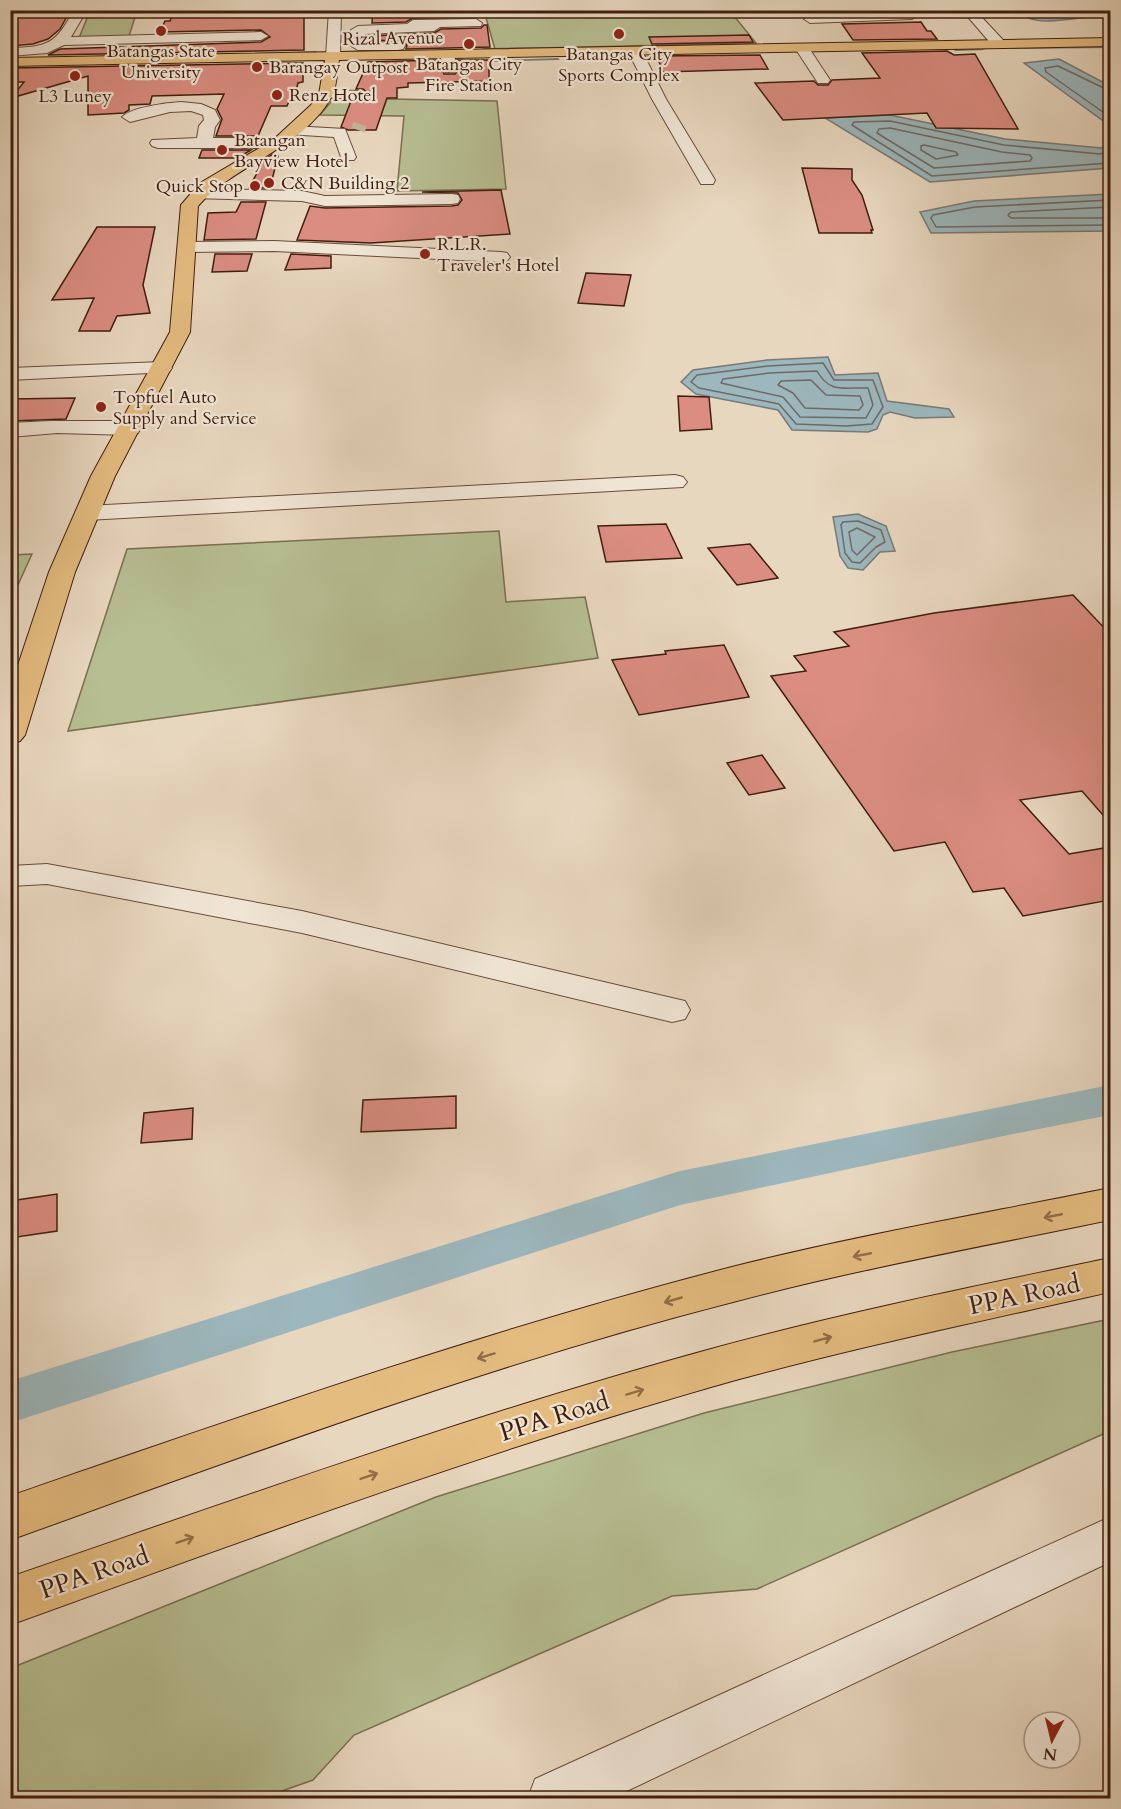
<svg xmlns="http://www.w3.org/2000/svg" width="1121" height="1809" font-family="Cardo,serif">
<rect width="100%" height="100%" fill="#e8d7bf"/>
<filter id="stains"><feTurbulence type="fractalNoise" baseFrequency=".00333" numOctaves="4"/><feColorMatrix values="0 0 0 0 .2 0 0 0 0 .09 0 0 0 0 .02 0 0 0 .5 -.17"/></filter>
<radialGradient id="worn" r=".72"><stop offset=".6" stop-color="#630" stop-opacity="0"/><stop offset="1" stop-color="#630" stop-opacity=".3"/></radialGradient>
<g fill="#b6be92" stroke="#7b6e50" stroke-width="1.5">
<path d="M90,11h47l-8,25 -50,2z"/>
<path d="M484,11h246l26,32 -261,6z"/>
<path d="M334,98l163,3 9,88 -109,2 7,-75 -84,-1z"/>
<path d="M499,531l7,71 79,-5 13,61 -530,73 59,-182z"/>
<path d="M32,554l-21,46v-45z"/>
<path d="M1110,1319v112l-353,158 -85,7 -318,139 -41,45 -51,18h-251v-130l425,-171 268,-84 248,-61z"/>
</g>
<g fill="#9cb7bd" stroke="#777a77" stroke-width="1.5">
<path d="M1071,11l39,1v4c-22,-2 -70,12 -85,0l43,-1 4,-2z"/>
<path d="M1059,59l51,27v37h-4l-82,-60z"/>
<path d="M890,115l115,24 96,9 9,-4v24l-180,14 -105,-64z"/>
<path d="M1110,194v37l-179,2 -11,-21 54,-11z"/>
<path d="M828,357l7,18 43,-2 9,28 62,8 5,8 -39,1 -25,-6 -7,3 -6,14 -9,3 -76,-2 -14,-20 -82,-16 -15,-12 12,-12 74,-10z"/>
<path d="M858,514l28,12 9,25 -15,1 -17,18 -15,-2 -8,-12 -7,-39z"/>
</g>
<g fill="none" stroke-linecap="round" stroke-linejoin="round">
<g stroke="#6e6a66" stroke-width="1.5">
<path d="M1110,91l-52,-25 -13,2 1,4 64,45"/>
<path d="M890,128l112,24 28,3 2,3 -2,3 -96,7 -57,-35 2,-4z"/>
<path d="M924,145l32,7 2,3 -22,4 -15,-9v-4z"/>
<path d="M1110,151l-10,3 -96,-9 -114,-24 -36,1 -2,3 80,51 178,-13"/>
<path d="M1110,200l-135,7 -42,8 -2,3 5,9 174,-2"/>
<path d="M1110,207l-99,5 -3,3 3,3h99"/>
<path d="M823,363l11,17h39l10,27 -11,17 -26,2 -50,-2 -17,-20 -80,-16 -8,-6 6,-7 71,-9z"/>
<path d="M817,371c13,23 27,16 51,17l5,17 -7,13 -66,-1 -17,-20 -62,-14 2,-4 46,-6z"/>
<path d="M811,380l15,15 34,1 3,9 -4,5 -54,-2 -12,-15 -15,-8 3,-4z"/>
<path d="M858,521l23,9 4,12 -9,5 -16,16 -8,-1 -7,-9 -4,-28 2,-3z"/>
<path d="M857,528l18,9 -18,18 -5,-5 -3,-18z"/>
</g>
<g fill="#777a77" fill-rule="evenodd">
<path d="M1110,46v2l-100,1 2,-1z"/>
<path d="M547,47l2,2h-67l2,-1z"/>
<path d="M953,49h30l2,1 -30,1z"/>
<path d="M383,50l2,2h-44l2,-1z"/>
<path d="M316,51l2,2h-30l2,-1z"/>
<path d="M672,56l2,2 -74,1 -2,-1z"/>
<path d="M558,58l2,2 -84,2 -2,-1z"/>
</g>
<path fill="#9cb7bd" fill-rule="evenodd" d="M1110,1085v30l-102,20 -328,70 -670,218v-42l670,-210z"/>
</g>
<g fill="#db8d82" stroke="#401e0e" stroke-width="1.5">
<path d="M174,10h130v40l-256,5 12,-6 201,-7 9,-5 -9,-7 -101,2 5,-11h5z"/>
<path d="M373,10h102v7l-62,1 -7,4 -34,1z"/>
<path d="M70,11l-10,18 -12,10 -15,5 -23,2v-34z"/>
<path d="M921,22l6,9h4l6,8 -84,1 -11,-16z"/>
<path d="M484,25h3l3,22 -84,2 1,-4 -4,-4 -34,-1v-4l65,-3 7,-4 40,-1z"/>
<path d="M749,35l4,7 -101,2 -3,-7z"/>
<path d="M947,51l7,4 21,-1 43,75 -82,-1 -9,-15 -144,7 -28,-37 59,-2 4,4h10l4,-5 48,-2 -18,-25z"/>
<path d="M760,55l8,14 -105,3 -6,-16z"/>
<path d="M439,60l5,14h11l4,-5 -2,-9h32v21l-81,2v4l-11,1v10h-10l-11,32h-28l-7,-3 10,-26h11l9,-5 -8,-7h-7l12,-27z"/>
<path d="M303,63v19l-5,1 -4,16h-4l-3,7h-16l-13,30h-42l6,-17 -5,-10 7,-15 -72,2 -2,8 -21,1v5l-5,3 -36,2v-39l-77,22 13,-16h-14v-14z"/>
<path d="M202,150h49l-13,8h-39z"/>
<path d="M273,154l5,2 -8,32h-21l15,-28z"/>
<path d="M802,168l50,1v11l10,15 11,35h-2l1,3h-53z"/>
<path d="M501,190l9,44 -139,9 -74,-3 13,-34 15,2 127,-2 6,-1 4,-5 -4,-7 -36,-1z"/>
<path d="M241,202h25l-10,37 -52,1 4,-27 28,-1z"/>
<path d="M97,227h58l-12,58 7,28 -33,3 -7,15h-31l15,-33 -42,2z"/>
<path d="M215,254h37l-5,17 -35,1z"/>
<path d="M291,254l40,2v12l-46,2z"/>
<path d="M586,273l45,2 -7,31 -46,-3z"/>
<path d="M678,396l31,1 3,32 -32,2z"/>
<path d="M75,398l-9,21 -56,2v-22z"/>
<path d="M666,524l16,34 -76,4 -8,-36z"/>
<path d="M750,544l28,34 -41,7 -29,-37z"/>
<path d="M1073,595l37,39v189l-28,-32 -62,9 49,54 41,-7v53l-87,16 -19,-28 -31,4 -28,-50 -51,9 -123,-175 35,-5 -12,-15 55,-10 -15,-14 100,-19z"/>
<path d="M724,645l25,52 -110,18 -27,-55 54,-6 -1,-3z"/>
<path d="M762,755l23,33 -36,7 -22,-32z"/>
<path d="M456,1096v32l-95,4 2,-32z"/>
<path d="M193,1108l-1,31 -51,4 3,-30z"/>
<path d="M57,1194v37l-47,7v-37z"/>
</g>
<g fill="none" stroke-linecap="round" stroke-linejoin="round">
<g stroke="#c6b29c" stroke-width="14" stroke-dasharray="14 7" stroke-linecap="butt">
<path d="M130,51l1,-4"/>
<path d="M358,130l2,-6"/>
</g>
<g stroke="#6a4c3a" stroke-width="2">
<g id="minor">
<path d="M74,10h13l-16,27 190,-5 7,4 -7,4 -197,5 -17,8 -37,3v-8c39,-1 45,-4 64,-38z"/>
<path d="M329,10h12l-1,47 -7,4 -7,-4z"/>
<path d="M903,10h13l2,5 -6,4 -102,4 -6,-4 6,-4z"/>
<path d="M962,10h13l28,30 2,3 -2,3h-10z"/>
<path d="M476,19l6,4 -1,3 -41,1 -6,4 -69,3v8l38,1 2,3 -2,3 -5,1h-40l-7,-4v-16l7,-4 49,-2 6,-4z"/>
<path d="M802,44l5,1 23,35 -2,3h-10l-2,-3 -21,-32z"/>
<path d="M635,47l7,4 24,48 49,81 -2,4h-12l-49,-85 -24,-48z"/>
<path d="M447,51l7,4 3,14 -2,3h-10l-5,-17z"/>
<path d="M326,90l36,1 7,4 -7,4 -41,-2 -2,-3z"/>
<path d="M181,102l20,2 14,6 5,10 -5,7 -2,11h66l8,5 -8,5h-121l-6,-2 -2,-3 2,-3 45,-2 2,-12 5,-6 -1,-5 -12,-4 -21,1 -40,10 -8,-5c10,-10 44,-14 59,-15z"/>
<path d="M292,126l53,3 11,28 -2,3h-12l-8,-23 -47,-3 -3,-3 3,-3z"/>
<path d="M198,189l104,2 23,5 127,-2 6,1 2,4 -2,4 -6,1 -127,2 -23,-5 -110,-3 -2,-4 2,-4z"/>
<path d="M274,241l227,11 6,1 3,4 -3,4 -6,1 -227,-11 -87,1 -6,-1 -3,-4 3,-4 6,-1z"/>
<path d="M162,362l7,2 3,4 -3,4 -159,8v-12z"/>
<path d="M51,421h79l8,2 3,5 -3,5 -8,2 -73,-2 -47,4v-14z"/>
<path d="M675,475l8,2 4,5 -4,5 -596,33 -9,-2 -3,-5 3,-5 9,-2z"/>
<path d="M47,864l255,47 370,87 13,3 5,9 -5,9 -13,3 -370,-89 -255,-49 -37,2v-20z"/>
<path d="M1110,1517v45l-498,236h-84l7,-19z"/>
</g>
</g>
<g stroke="#401e0e" stroke-width="2">
<path id="major" d="M1110,38v8l-771,14c-2,11 -2,26 -7,36 -30,54 -95,66 -134,110l-8,126 -75,144 -40,96 -50,163 -5,6 -10,3v-55l39,-117 42,-96 79,-144 11,-127 19,-22 73,-43 38,-35 8,-11 6,-34 -315,6v-8z"/>
</g>
<g stroke="#401e0e" stroke-width="2">
<g id="highway">
<path d="M1110,1188v32c-126,26 -253,49 -377,82 -246,63 -484,152 -723,238v-44c238,-82 475,-165 718,-228 126,-32 254,-54 382,-80z"/>
<path d="M1110,1258v34c-133,30 -268,58 -399,95 -237,68 -469,154 -701,238v-48c233,-80 464,-163 701,-228 132,-36 266,-63 399,-91z"/>
</g>
</g>
<use href="#minor" fill="#f0e5d5" fill-rule="evenodd"/>
<use href="#major" fill="#e4bc80" fill-rule="evenodd"/>
<use href="#highway" fill="#e4bc80" fill-rule="evenodd"/>
</g>
<defs><path id="oneway-shaft" d="M-6 0H5M1.5-3L5.5 0L1.5 3" fill="none" stroke-width="1.6" stroke-linecap="round" stroke-linejoin="round" transform="scale(1.5)"/></defs>
<g stroke="#926d47">
<use href="#oneway-shaft" transform="translate(1053 1216) rotate(169)"/>
<use href="#oneway-shaft" transform="translate(862 1255) rotate(169)"/>
<use href="#oneway-shaft" transform="translate(673 1300) rotate(164)"/>
<use href="#oneway-shaft" transform="translate(823 1339) rotate(-15)"/>
<use href="#oneway-shaft" transform="translate(486 1356) rotate(163)"/>
<use href="#oneway-shaft" transform="translate(635 1392) rotate(-17)"/>
<use href="#oneway-shaft" transform="translate(369 1476) rotate(-19)"/>
<use href="#oneway-shaft" transform="translate(185 1540) rotate(-19)"/>
</g>
<g fill="#8f2418" stroke="#f0e5d5" stroke-width="2">
<circle cx="161" cy="31" r="6"/>
<circle cx="619" cy="34" r="6"/>
<circle cx="469" cy="44" r="6"/>
<circle cx="257" cy="67" r="6"/>
<circle cx="75" cy="76" r="6"/>
<circle cx="277" cy="95" r="6"/>
<circle cx="222" cy="150" r="6"/>
<circle cx="269" cy="183" r="6"/>
<circle cx="255" cy="186" r="6"/>
<circle cx="425" cy="254" r="6"/>
<circle cx="101" cy="407" r="6"/>
</g>
<g text-anchor="middle" stroke-width="4.5" stroke-linejoin="round" paint-order="stroke">
<g font-size="18" fill="#401e0e" stroke="#f0e5d5">
<text transform="translate(393 38) rotate(-1)" y="6">Rizal Avenue</text>
</g>
<g font-size="18" fill="#401e0e" stroke="#f0e5d5" text-anchor="start">
<text x="161" y="57" text-anchor="middle">Batangas State<tspan x="161" dy="21">University</tspan></text>
<text x="619" y="60" text-anchor="middle">Batangas City<tspan x="619" dy="21">Sports Complex</tspan></text>
<text x="469" y="70" text-anchor="middle">Batangas City<tspan x="469" dy="21">Fire Station</tspan></text>
<text x="269" y="73">Barangay Outpost</text>
<text x="289" y="101">Renz Hotel</text>
<text x="75" y="102" text-anchor="middle">L3 Luney</text>
<text x="234" y="146">Batangan<tspan x="234" dy="21">Bayview Hotel</tspan></text>
<text x="281" y="189">C&amp;N Building 2</text>
<text x="243" y="192" text-anchor="end">Quick Stop</text>
<text x="437" y="250">R.L.R.<tspan x="437" dy="21">Traveler's Hotel</tspan></text>
<text x="113" y="403">Topfuel Auto<tspan x="113" dy="21">Supply and Service</tspan></text>
</g>
<g font-size="26" fill="#401e0e" stroke="#f0e5d5">
<text transform="translate(1024 1294) rotate(-12)" y="9">PPA Road</text>
<text transform="translate(554 1416) rotate(-17)" y="9">PPA Road</text>
<text transform="translate(94 1572) rotate(-19)" y="9">PPA Road</text>
</g>
</g>
<rect width="1121" height="1809" fill="none" stroke="#e8d7bf" stroke-width="36"/>
<rect x="12" y="12" width="1097" height="1785" fill="none" stroke="#401e0e" stroke-width="3"/>
<rect x="18" y="18" width="1085" height="1773" fill="none" stroke="#401e0e" stroke-width="1.5"/>
<g transform="translate(1052 1740) rotate(187)"><circle r="28" fill="#f0e5d5" stroke="#aa9585" stroke-width="1.5"/>
<path d="M0-4.5L10 22L0 15L-10 22Z" fill="#8f2418"/>
<text y="-9" font-size="16" font-weight="bold" text-anchor="middle" fill="#401e0e">N</text>
</g>
<rect width="100%" height="100%" filter="url(#stains)"/>
<rect width="100%" height="100%" fill="url(#worn)"/>
</svg>
